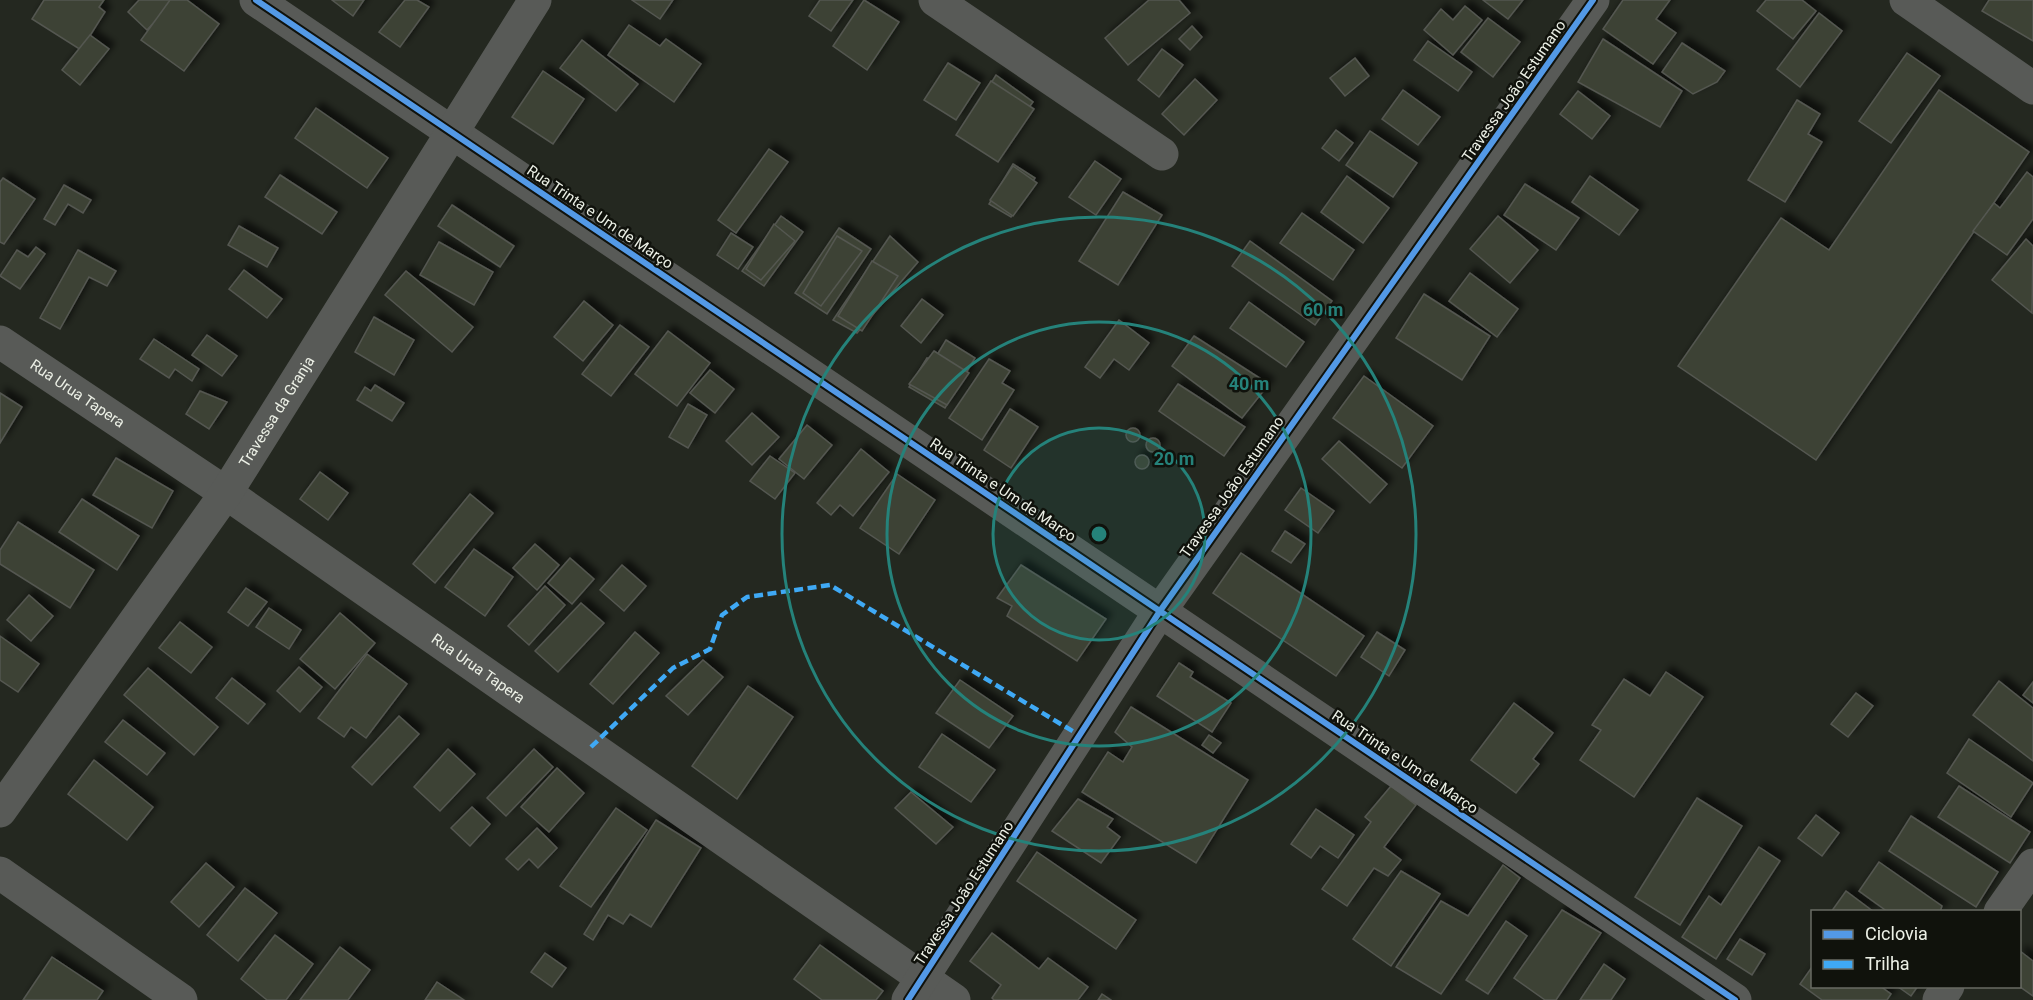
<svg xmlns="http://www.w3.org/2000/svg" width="2033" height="1000" font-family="Roboto,sans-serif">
<defs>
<filter id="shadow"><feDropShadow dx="5.5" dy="-5.5" stdDeviation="3" flood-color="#0009"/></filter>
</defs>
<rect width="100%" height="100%" fill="#242820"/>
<g fill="#3e4335" stroke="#545751" stroke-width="1.5" filter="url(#shadow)">
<path d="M44,0h60l-5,7 6,5 -24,38 -49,-31z"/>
<path d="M139,0h32l2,2 -26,28 -19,-18z"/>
<path d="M170,0h17l32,24 -35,47 -43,-31z"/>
<path d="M332,0h32l-11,16z"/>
<path d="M405,0h12l12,7 -29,40 -21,-15z"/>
<path d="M632,0h41l-13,19z"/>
<path d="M820,0h33l-22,31 -22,-15z"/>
<path d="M864,0l35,22 -32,48 -34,-24z"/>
<path d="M1149,0h30l11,13 -62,52 -23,-27z"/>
<path d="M1483,0h40l-15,19z"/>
<path d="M1623,0h47l-14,19 20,14 -23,31 -50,-35z"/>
<path d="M1766,0h36l14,11 -23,28 -36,-28z"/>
<path d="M1989,0h44v41l-51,-30z"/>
<path d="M1465,6l17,14 -29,35 -29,-25 17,-21 12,11z"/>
<path d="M1819,13l23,18 -42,56 -23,-18z"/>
<path d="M1488,18l32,24 -27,35 -32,-25z"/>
<path d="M629,25l31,21 6,-7 35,25 -27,38 -66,-47z"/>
<path d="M1192,26l10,11 -12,13 -11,-11z"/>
<path d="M90,35l19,14 -29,36 -18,-15z"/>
<path d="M1603,39l79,52 -22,36 -82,-45z"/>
<path d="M582,40l56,44 -22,27 -56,-43z"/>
<path d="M1428,41l44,31 -14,19 -44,-31z"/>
<path d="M1682,43l43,28 -8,11 -24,12 -31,-22z"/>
<path d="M1162,49l21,16 -24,32 -21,-17z"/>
<path d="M1907,53l33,23 -49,67 -32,-22z"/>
<path d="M1355,58l14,18 -24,20 -15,-18z"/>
<path d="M948,63l32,20 -24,37 -32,-20z"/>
<path d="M543,71l41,28 -31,45 -41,-27z"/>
<path d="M996,75l37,27 -41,54 -33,-21z"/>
<path d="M1195,79l22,21 -33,35 -22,-21z"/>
<path d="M991,81l43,28 -36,53 -42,-27z"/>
<path d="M1403,90l37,27 -22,28 -36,-26z"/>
<path d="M1939,90l90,62 -213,308 -138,-94 103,-148 48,32z"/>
<path d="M1578,91l32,25 -18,23 -32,-25z"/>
<path d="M1797,100l23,14 -12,20 14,8 -37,60 -37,-22z"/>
<path d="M316,108l72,50 -21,30 -72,-50z"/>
<path d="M1336,130l17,13 -14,18 -17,-13z"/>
<path d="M1370,131l47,32 -24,34 -47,-32z"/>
<path d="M769,149l19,13 -52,71 -18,-13z"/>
<path d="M1095,161l26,18 -25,36 -27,-18z"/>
<path d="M1013,164l22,14 -24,39 -22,-13z"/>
<path d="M1013,166l24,17 -24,33 -23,-16z"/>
<path d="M2027,172l6,5v42l-26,36 -34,-24 21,-28 6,5z"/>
<path d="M280,175l57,37 -15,22 -57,-37z"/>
<path d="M1347,176l42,32 -26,35 -42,-31z"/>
<path d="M1590,176l48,34 -19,25 -47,-33z"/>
<path d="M3,178l32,21 -31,45 -4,-2v-60z"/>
<path d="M1525,184l54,34 -23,32 -52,-35z"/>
<path d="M64,185l27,15 -8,13 -15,-9 -13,21 -11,-6z"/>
<path d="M1123,192l39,23 -44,70 -39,-24z"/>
<path d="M452,205l62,41 -14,21 -62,-41z"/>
<path d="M1302,213l52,37 -21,30 -53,-37z"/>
<path d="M781,216l22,16 -39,54 -22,-15z"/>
<path d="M1498,216l40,34 -28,33 -40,-34z"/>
<path d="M774,224l21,17 -34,39 -15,-11z"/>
<path d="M239,226l39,22 -11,19 -39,-22z"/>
<path d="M839,228l32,21 -44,65 -32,-21z"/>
<path d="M731,233l22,14 -15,22 -21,-14z"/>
<path d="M837,236l25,15 -41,55 -18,-13z"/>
<path d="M890,236l28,26 -61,71 -24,-13z"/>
<path d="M2026,239l7,7 -1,67 -40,-33z"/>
<path d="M1250,241l82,60 -17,24 -83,-59z"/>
<path d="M439,242l54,30 -19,33 -54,-30z"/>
<path d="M36,247l9,7 -25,35 -20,-13 17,-26 11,7z"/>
<path d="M78,250l38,21 -9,15 -18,-9 -29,52 -20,-11z"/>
<path d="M872,261l26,15 -36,55 -24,-15z"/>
<path d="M244,270l38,29 -15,19 -38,-29z"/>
<path d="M406,271l67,56 -21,25 -67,-57z"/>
<path d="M1470,273l48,36 -21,28 -48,-36z"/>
<path d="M1424,294l66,42 -28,44 -66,-42z"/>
<path d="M922,299l21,16 -22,28 -20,-17z"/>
<path d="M584,301l29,24 -30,36 -29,-24z"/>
<path d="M1249,302l55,40 -18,25 -56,-39z"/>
<path d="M374,317l40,23 -20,35 -39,-23z"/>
<path d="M1119,320l30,23 -20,27 -15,-11 -14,19 -15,-11z"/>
<path d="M620,325l29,22 -38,49 -29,-22z"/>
<path d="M668,331l42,32 -33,43 -42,-32z"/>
<path d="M207,335l30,21 -15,20 -30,-21z"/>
<path d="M1194,336l75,48 -27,34 -70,-52z"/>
<path d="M154,339l45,30 -7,12 -17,-12 -6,9 -29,-19z"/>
<path d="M946,340l29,18 -30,50 -36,-21 18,-29 7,2z"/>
<path d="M934,351l35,22 -22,32 -38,-21z"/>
<path d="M989,359l21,12 -8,12 12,7 -32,50 -33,-22z"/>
<path d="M710,370l24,19 -19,24 -25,-20z"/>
<path d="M1364,376l69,50 -31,42 -69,-50z"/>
<path d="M1178,384l67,43 -21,29 -65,-45z"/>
<path d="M375,385l29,18 -12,18 -35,-21 8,-13 6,4z"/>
<path d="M200,391l27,11 -18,27 -23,-15z"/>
<path d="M0,393l22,14 -22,36z"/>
<path d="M688,404l19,11 -19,33 -19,-11z"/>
<path d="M1010,409l28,18 -27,41 -27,-18z"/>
<path d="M752,413l27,24 -27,28 -26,-24z"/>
<path d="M807,425l25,20 -28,34 -25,-20z"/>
<circle cx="1133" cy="435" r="7"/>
<circle cx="1153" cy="445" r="7"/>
<path d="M1339,441l48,43 -17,19 -48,-44z"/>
<path d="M861,449l28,23 -36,44 -13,-11 -9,10 -14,-12z"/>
<circle cx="1142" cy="462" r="7"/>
<path d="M770,456l25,17 -20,26 -25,-18z"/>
<path d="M116,458l57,33 -21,37 -59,-33z"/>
<path d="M320,472l28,21 -20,27 -28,-21z"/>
<path d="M897,474l38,26 -36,54 -39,-26z"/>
<path d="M1301,488l33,23 -16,22 -33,-23z"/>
<path d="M470,494l23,19 -58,70 -22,-19z"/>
<path d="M82,499l57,37 -22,34 -58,-38z"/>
<path d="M18,522l76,48 -24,38 -70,-44v-14z"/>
<path d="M1285,531l20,13 -14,19 -19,-12z"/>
<path d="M535,544l24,21 -22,25 -24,-22z"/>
<path d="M474,549l39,28 -28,39 -40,-29z"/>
<path d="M1241,553l123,83 -28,40 -123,-83z"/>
<path d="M570,558l24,21 -22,25 -24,-21z"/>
<path d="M622,565l24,21 -22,25 -24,-21z"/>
<path d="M1021,565l85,54 -29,42 -70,-45 5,-10 -15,-8z"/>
<path d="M545,586l20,19 -36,40 -21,-19z"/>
<path d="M246,588l21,14 -19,24 -20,-14z"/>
<path d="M29,595l24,21 -22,25 -24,-21z"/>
<path d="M581,603l23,20 -46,49 -23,-21z"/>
<path d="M269,608l32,22 -12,19 -33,-22z"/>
<path d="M340,613l35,30 -40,46 -35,-30z"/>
<path d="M180,622l32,25 -21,26 -32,-25z"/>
<path d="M635,632l24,21 -46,51 -23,-20z"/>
<path d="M1377,632l28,18 -16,26 -28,-19z"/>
<path d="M0,636l39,28 -21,28 -18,-12z"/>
<path d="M367,654l40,30 -41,54 -15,-11 -7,10 -26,-19z"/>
<path d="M703,660l20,17 -35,38 -22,-19z"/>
<path d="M1179,663l14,9 -3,5 41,26 -19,29 -55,-36z"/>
<path d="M299,667l23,20 -22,25 -23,-21z"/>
<path d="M148,668l70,59 -24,28 -70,-60z"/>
<path d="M1666,672l37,25 -69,100 -54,-37 21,-30 -9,-5 32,-46 26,17z"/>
<path d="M232,678l33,26 -17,20 -32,-26z"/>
<path d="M960,680l53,36 -24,32 -53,-35z"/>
<path d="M1999,681l34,27v53l-60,-46z"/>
<path d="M2033,682v21l-10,-8z"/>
<path d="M748,686l45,31 -56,82 -45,-33z"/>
<path d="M1856,693l17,13 -25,31 -17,-13z"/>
<path d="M1514,703l39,30 -20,26 6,5 -23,29 -45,-33z"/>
<path d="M1131,707l117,73 -52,83 -114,-71 26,-40 15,10 9,-15 -17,-15z"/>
<path d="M399,716l20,18 -47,51 -20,-18z"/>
<path d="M123,720l42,33 -18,22 -42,-33z"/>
<path d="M942,734l53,36 -24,32 -52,-35z"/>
<path d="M1209,735l12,8 -8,10 -11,-8z"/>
<path d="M1969,739l64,44 -22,34 -64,-44z"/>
<path d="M448,749l27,25 -35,37 -26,-24z"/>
<path d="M534,749l19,18 -47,49 -19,-18z"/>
<path d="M94,760l59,47 -26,33 -59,-46z"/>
<path d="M557,768l27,25 -35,39 -28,-25z"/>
<path d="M1391,786l25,19 -32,42 17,13 -13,16 -14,-8 -27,38 -25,-17 49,-67 -6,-5z"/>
<path d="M1959,786l71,46 -20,31 -72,-46z"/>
<path d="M911,792l42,35 -17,17 -41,-36z"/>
<path d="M1697,798l45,28 -62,99 -45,-28z"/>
<path d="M1078,799l35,20 -6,8 13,10 -19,26 -49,-32z"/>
<path d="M472,807l18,17 -20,22 -19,-18z"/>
<path d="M616,808l31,22 -56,77 -31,-21z"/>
<path d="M1316,809l38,26 -16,23 -18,-12 -9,12 -20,-14z"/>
<path d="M1816,815l23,18 -17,23 -24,-18z"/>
<path d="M1911,816l87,56 -22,35 -87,-56z"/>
<path d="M656,820l45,28 -50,79 -21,-13 -7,10 -15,-9 -15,25 -9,-6z"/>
<path d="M537,828l20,20 -19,20 -9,-9 -11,11 -12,-11z"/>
<path d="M1759,847l21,14 -64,98 -34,-22 27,-41 12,9z"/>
<path d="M1037,852l99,68 -20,29 -99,-68z"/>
<path d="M1879,862l63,44 -2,6h-52l-29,-21z"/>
<path d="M206,863l28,24 -35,40 -28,-25z"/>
<path d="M1503,865l17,13 -79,116 -45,-27 45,-66 27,15z"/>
<path d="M1401,871l39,23 -49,72 -38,-27z"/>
<path d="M245,888l32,25 -39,48 -31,-26z"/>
<path d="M1846,891l28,21h-43z"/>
<path d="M1562,910l39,23 -45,67h-11l-31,-22z"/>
<path d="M1506,921l21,15 -39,58 -22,-14z"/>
<path d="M992,933l47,36 9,-11 40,29 -10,13h-84l-2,-2 9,-13 -31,-24z"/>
<path d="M275,935l38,29 -27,36h-19l-26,-21z"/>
<path d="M1740,939l25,15 -13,21 -25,-16z"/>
<path d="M820,945l63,46 -7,9h-54l-28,-21z"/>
<path d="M340,947l30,23 -22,30h-48z"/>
<path d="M2020,951l13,10v35l-14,-10z"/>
<path d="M545,953l21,15 -14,19 -21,-15z"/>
<path d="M52,957l51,34 -6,9h-74z"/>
<path d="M1604,964l21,15 -14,21h-31z"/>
<path d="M1812,967v19h68l11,8 -4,6h-65l-22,-16z"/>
<path d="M437,982l27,18h-39z"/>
<path d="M1897,986h21l-7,10z"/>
<path d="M1102,994l9,6h-13z"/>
</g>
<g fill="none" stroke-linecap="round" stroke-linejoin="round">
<g stroke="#585a57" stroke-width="33">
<path d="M256,0l1479,1000"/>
<path d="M935,0l227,154"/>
<path d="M1906,0l127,88"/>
<path id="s1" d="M0,342l226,151 728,507"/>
<path id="s2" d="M0,811l226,-318 309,-493"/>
<path d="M0,873l181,127"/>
<path d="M2000,912l33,-47"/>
<path d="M908,1000l252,-389 433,-611"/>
<path d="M1939,1000l9,-14"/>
</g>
<path stroke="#3fa9f5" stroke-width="4.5" stroke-dasharray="9 4.5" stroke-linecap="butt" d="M591,747l82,-79 37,-19 12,-34 25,-18 83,-12 249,150"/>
<g stroke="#10120c" stroke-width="10">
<g id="cycleway">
<path d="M256,0l1479,1000"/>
<path d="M908,1000l252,-389 433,-611"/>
</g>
</g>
<use href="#cycleway" stroke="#5399e6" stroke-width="6"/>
</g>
<circle cx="1099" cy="534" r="106" fill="#25827a" fill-opacity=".12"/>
<g fill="none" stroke="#25827a" stroke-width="3">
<circle cx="1099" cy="534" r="106"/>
<circle cx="1099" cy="534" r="212"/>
<circle cx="1099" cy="534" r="317"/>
</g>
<g text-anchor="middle" stroke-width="5" stroke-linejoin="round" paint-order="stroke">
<g font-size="15" fill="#ecf0e6" stroke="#10120c">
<text transform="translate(1514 91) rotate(-55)" y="5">Travessa João Estumano</text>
<text transform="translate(600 217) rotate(34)" y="5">Rua Trinta e Um de Março</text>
<text dy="5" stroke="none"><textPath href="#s1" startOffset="93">Rua Urua Tapera</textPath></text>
<text dy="5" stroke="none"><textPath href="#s2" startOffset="486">Travessa da Granja</textPath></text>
<text transform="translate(1232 487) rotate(-55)" y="5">Travessa João Estumano</text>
<text transform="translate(1003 490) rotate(34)" y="5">Rua Trinta e Um de Março</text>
<text dy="5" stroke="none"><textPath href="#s1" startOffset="579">Rua Urua Tapera</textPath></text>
<text transform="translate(1405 762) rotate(34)" y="5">Rua Trinta e Um de Março</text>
<text transform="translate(964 893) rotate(-57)" y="5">Travessa João Estumano</text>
</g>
</g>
<circle cx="1099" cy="534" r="9" fill="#25827a" stroke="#10120c" stroke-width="3"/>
<g font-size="18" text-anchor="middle" font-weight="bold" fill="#25827a" stroke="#10120c" stroke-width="5" stroke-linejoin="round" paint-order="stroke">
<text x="1323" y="316">60 m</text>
<text x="1249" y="390">40 m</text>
<text x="1174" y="465">20 m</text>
</g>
<rect x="1811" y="910" width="210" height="78" fill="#10120c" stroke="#686b63" stroke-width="1.5"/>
<rect x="1823" y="930" width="30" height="9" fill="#5399e6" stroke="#686b63" stroke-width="1.5"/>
<text x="1865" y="940" font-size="18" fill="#ecf0e6">Ciclovia</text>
<rect x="1823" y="960" width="30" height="9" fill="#3fa9f5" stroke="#686b63" stroke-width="1.5"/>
<text x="1865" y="970" font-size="18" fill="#ecf0e6">Trilha</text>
</svg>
